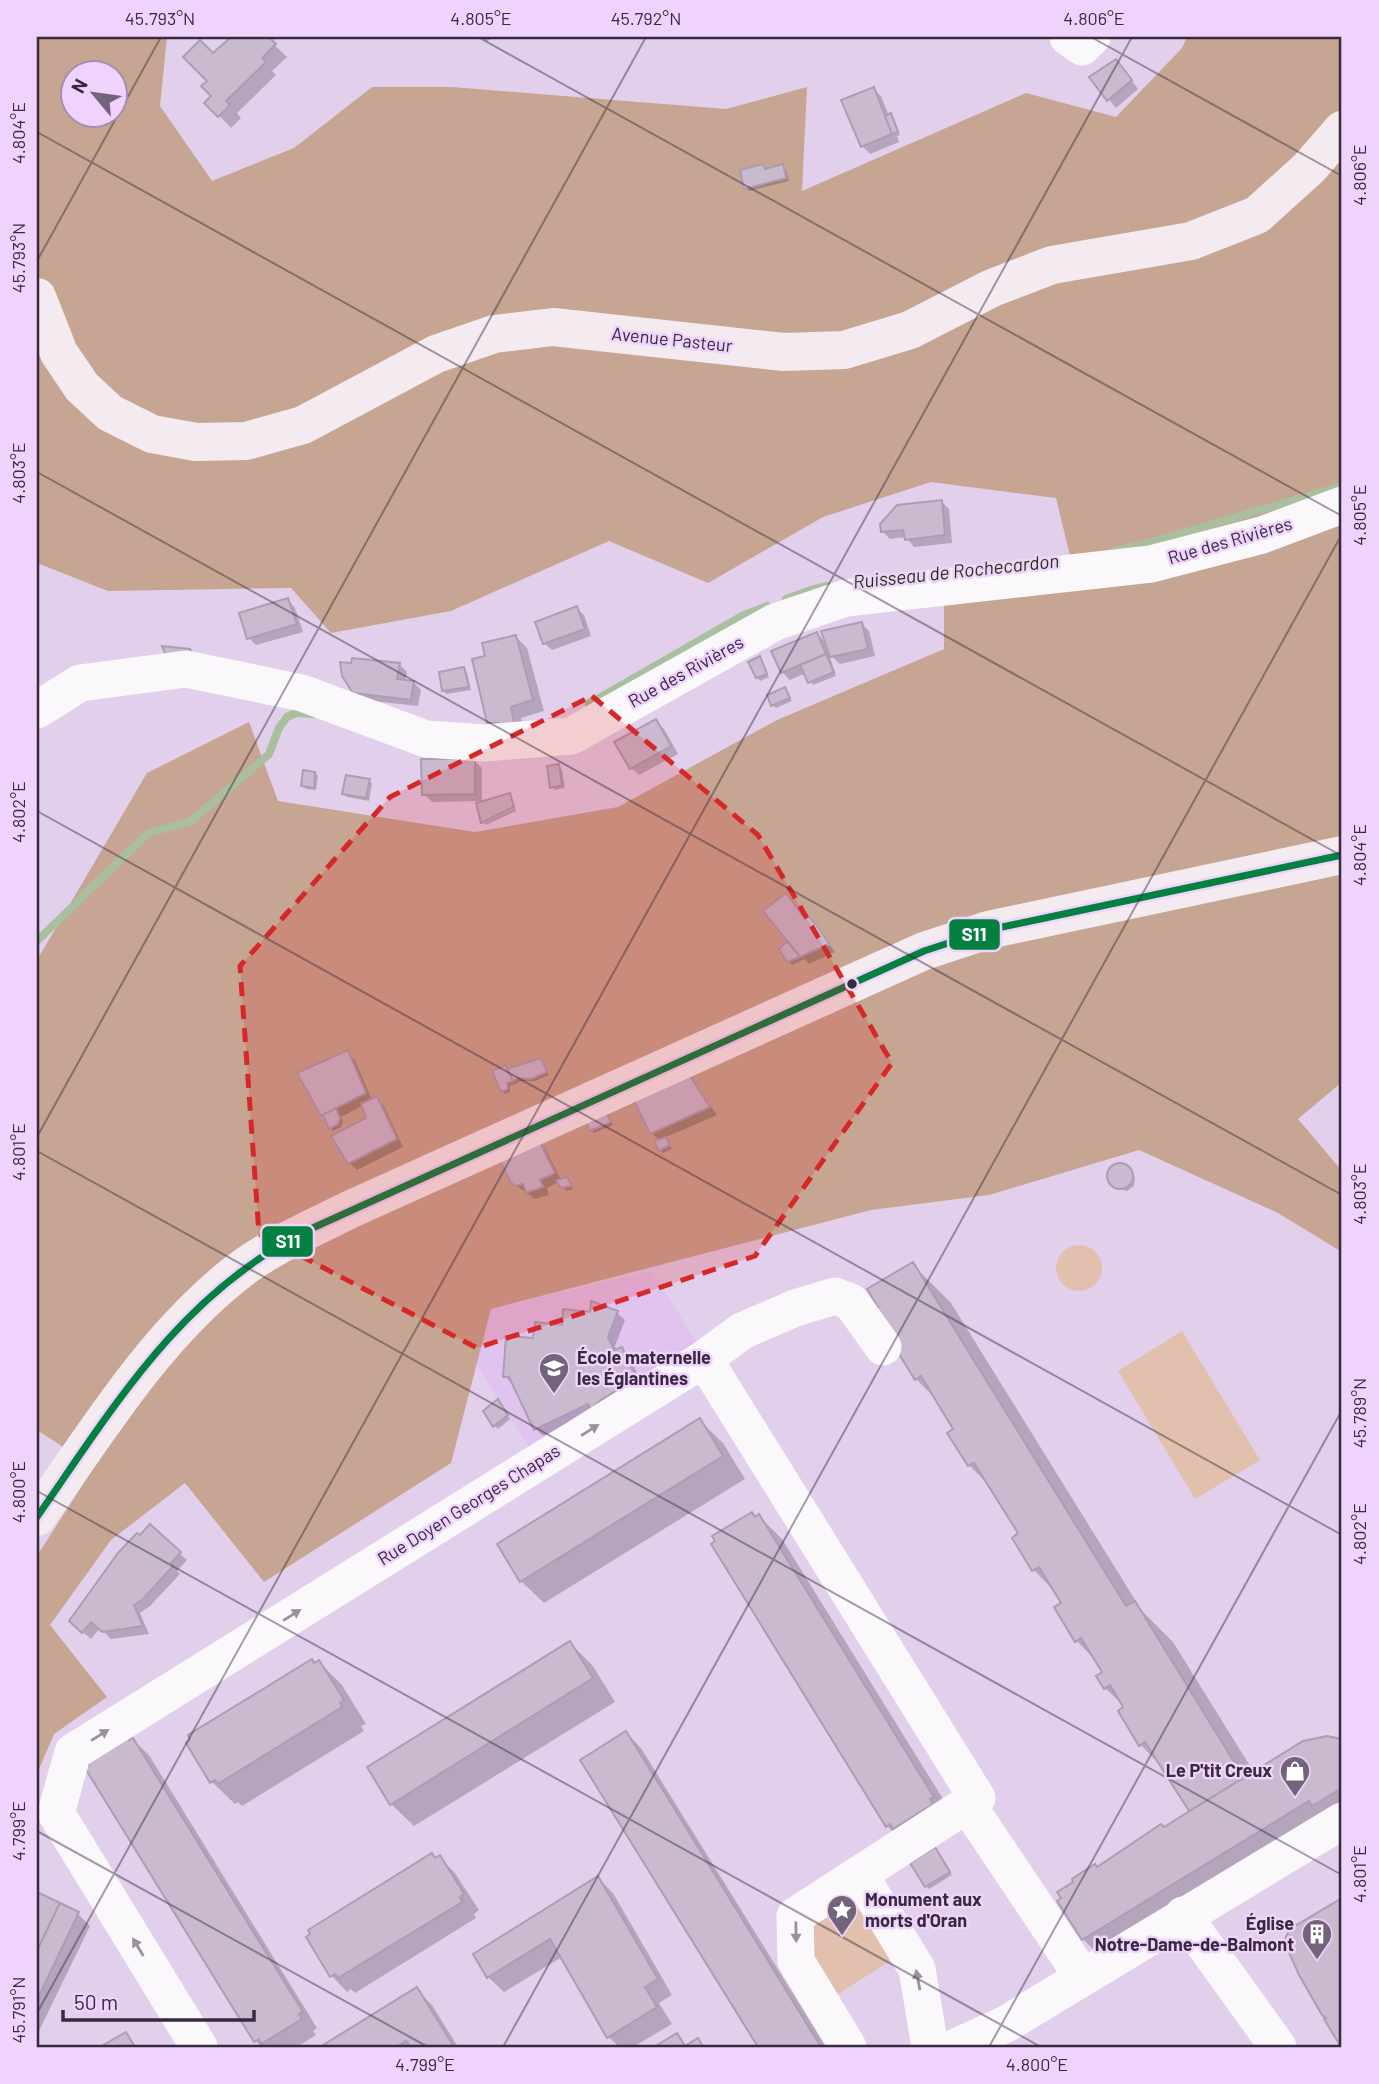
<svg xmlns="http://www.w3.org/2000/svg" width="1379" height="2084" font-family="Barlow,sans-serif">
<rect width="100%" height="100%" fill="#e2cfeb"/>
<path fill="#e1c3f0" d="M652,1271l45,72 -168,104 -76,-119 24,-16z"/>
<g fill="#e1c1ae">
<circle cx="1079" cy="1268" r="23"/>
<path d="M1182,1331l78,129 -65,39 -77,-128z"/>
<path d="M835,1905c37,1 42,25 60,53l-57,36c-14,-21 -41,-51 -22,-76 4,-5 13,-9 19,-13z"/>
</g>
<g fill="#c6a692" fill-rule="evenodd">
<path d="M37,37h130l-7,69 52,75 82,-33 78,-61h80l274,22 81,-22 -5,104 224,-98 90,24 66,-69 5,-11h155v451l-89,33 -181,43 -16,-66 -125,-16 -108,35 -115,66 -99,-42 -158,70 -120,22 -40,-45 -183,3 -71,-28zM74,74h42v42h-42z"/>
<path d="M1342,515v567l-44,37 44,52v81l-64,-39 -139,-63 -150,45 -118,15 -380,99 -40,154 -187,119 -79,-99 -74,57 -61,85 57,72 -53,37 -17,40v-218l57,-89 -57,-37v-470l110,-187 102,-51 29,79 197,31 143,-25 159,-87 167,-71v-48z"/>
</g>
<g fill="#0003">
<path d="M233,37h33l21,20 -15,14 4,4 -39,38 4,5 -10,10 -24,-25 7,-7 -5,-15 4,-25z"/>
<path d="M481,37h11l-5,5z"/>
<path d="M1123,69l15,20 -22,19 -25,-31z"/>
<path d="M873,89l8,7 8,20 5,3 6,16 -3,1 2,6 -29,12 -8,-8z"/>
<path d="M763,166l4,4 16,-4 3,4 3,11 -40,10 -3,-3z"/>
<path d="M941,501l8,8 3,34 -38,4 -8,-10 -16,2 -8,-8z"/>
<path d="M288,600l7,8 8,24 -47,13 -7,-7z"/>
<path d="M576,608l8,7 7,21 -39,14 -8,-7z"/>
<path d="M861,623l8,8 6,25 -35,8 -11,-10 7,22 -23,9 -7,-12 -16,7 -8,-8 35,-38 11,10z"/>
<path d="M516,637l11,11 17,63 -23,7 6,20 -26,-4 -12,-12 -2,-65z"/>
<path d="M760,658l9,19 -9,4 -3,-4z"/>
<path d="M399,664l8,8 -2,10h8l8,8 -3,16 -55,-6 -8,-8z"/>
<path d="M464,669l3,3 4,18 -25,4 -3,-4z"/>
<path d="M784,689l8,12 -16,7 -3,-3z"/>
<path d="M656,721l8,8 14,25 -39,21 -8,-7z"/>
<path d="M474,760l8,8v33l-50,1 -8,-8z"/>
<path d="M558,766l4,4 3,18 -10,2 -3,-3z"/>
<path d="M315,773l3,3 -2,14 -10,-1 -3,-3z"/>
<path d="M369,780l3,4 -3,17 -22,-4 -3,-3z"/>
<path d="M515,808l1,3 -30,14 -2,-2z"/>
<path d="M786,896l17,20 9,6 23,30 -26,12 -4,-5 -13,6 -3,-4 -8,-12 9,-7z"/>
<path d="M347,1052l8,8 17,40 4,-2 8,8 19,41 -46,23 -8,-7 20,-44 -5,-14 -23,12 2,5 -2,5 -8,4 -10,-16z"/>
<path d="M540,1060l9,15 -14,6h-13l-12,5v6l-5,2 -3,-3 7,-20z"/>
<path d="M687,1073l30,42 -53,23 8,11 -9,4 -3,-3v-9l-8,-8z"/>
<path d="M607,1114l6,11 -19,8 -3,-3z"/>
<path d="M538,1140l7,8 16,32 9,2 3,7 -7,2 -7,-9 -12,6 2,7 -14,4 -21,-15z"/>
<path d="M1117,1165l8,1 10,11 -1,9 -7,5 -8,-2 -9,-11 1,-7z"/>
<path d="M912,1264l39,39 191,308 31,31 82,132 72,-36 15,3v92l-228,137 -31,-31 15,-70 94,-57 -28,-43 -23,-24 -21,-34 6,-3 -21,-20 -1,-16 -6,-9 -21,-22 -14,-38 -7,-10 -22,-23 -20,-32 6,-4 -29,-47 -22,-22 -19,-32 6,-4 -18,-28 -22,-22 -36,-72z"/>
<path d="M593,1303l24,10 8,7 -10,26 2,5 5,-2 7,8 15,30 -101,49 -7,-7 -24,-45 -7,-8 30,-36 57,-26z"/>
<path d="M501,1405l9,14 -12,10 -3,-3z"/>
<path d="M700,1421l23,22 22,36 -201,124 -23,-22z"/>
<path d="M752,1514l4,4 3,-2 23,23 174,281 -46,28 -23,-22z"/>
<path d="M179,1553l8,7 -10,11 3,3 -30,32 -10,7 9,21 -38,5 -11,-11 -9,11 -12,-10z"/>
<path d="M570,1643l23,23 22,36 -201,124 -23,-22z"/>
<path d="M319,1662l23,23 24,39 -5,2 3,5 -122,75 -4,-4 -3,2 -23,-22z"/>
<path d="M626,1733l15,15 185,299h-66l-178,-287z"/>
<path d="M133,1740l16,15 168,273 -4,3 3,4 -19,12h-35l-6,-6z"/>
<path d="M938,1853l14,22 -23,14 -3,-3z"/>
<path d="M439,1857l16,16 24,37 -5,4 2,4 -121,75 -4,-4 -4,3 -15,-16 -24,-38z"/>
<path d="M598,1878l15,15 59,102 -13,8 13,21 -39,23h-14l-10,-10 -47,-80 -58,35 -16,-15z"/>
<path d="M37,1894l41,20 12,12 -53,109z"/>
<path d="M1342,1902v143l-56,-98v-10l5,-7z"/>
<path d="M417,1990l15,15 26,42h-134z"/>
</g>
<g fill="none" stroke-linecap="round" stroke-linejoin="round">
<g stroke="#a9bf9d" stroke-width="8">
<path d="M1117,550l32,-7 193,-57"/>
<path d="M786,599l25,-9 16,-4"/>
<path d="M589,704l153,-88 25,-10"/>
<path d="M37,941l111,-108 42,-11 79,-68 10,-26 8,-11 9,-4 18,1"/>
</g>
</g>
<g fill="#c9bad0" stroke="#ac9db2" stroke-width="2">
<path d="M231,37h38l7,7 -14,14 4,4 -40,39 4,4 -12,12 -14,-14 7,-7 -10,-10 6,-5 -24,-24 17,-17 13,13z"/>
<path d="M1116,59l16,21 -25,21 -18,-24z"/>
<path d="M874,87l18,47 -31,13 -20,-47z"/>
<path d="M891,113l7,19 -6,2 -7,-18z"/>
<path d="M763,164l2,5 18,-5 3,14 -42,11 -4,-19z"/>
<path d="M942,500l3,35 -40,5 -2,-10 -22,2 -1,-8 17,-19z"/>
<path d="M288,598l9,26 -50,15 -8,-26z"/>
<path d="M577,606l8,23 -42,15 -8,-22z"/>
<path d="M862,622l6,27 -38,8 -9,-26z"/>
<path d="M817,632l9,22 -45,19 -10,-22z"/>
<path d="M516,635l17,65 -22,7 4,21 -16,-5h-12l-15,-64 13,-3 -3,-13z"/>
<path d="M162,646l28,3 5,12 -27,-1z"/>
<path d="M826,654l8,18 -26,11 -8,-18z"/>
<path d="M760,656l7,18 -11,4 -8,-16z"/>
<path d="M352,658l48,5 -3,16 17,2 -3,19 -58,-7 -11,-17 -2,-14 11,1z"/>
<path d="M464,667l5,20 -27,4 -3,-19z"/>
<path d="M785,687l5,11 -19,8 -4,-11z"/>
<path d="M656,719l15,27 -41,23 -16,-27z"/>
<path d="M421,759h54v35l-53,1z"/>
<path d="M559,764l3,21 -12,3 -3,-22z"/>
<path d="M303,770l12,2 -1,16 -13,-2z"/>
<path d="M346,775l24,4 -4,19 -24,-4z"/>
<path d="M510,793l4,14 -33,16 -5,-20z"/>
<path d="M786,893l16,22 3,-3 13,15 11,17 -29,13 -37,-46z"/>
<path d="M787,941l13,16 -13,5 -8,-13z"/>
<path d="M348,1050l18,43 -45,23 -24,-43z"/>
<path d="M541,1058l6,14 -16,7 -13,-1 -5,3 -6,-12z"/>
<path d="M505,1065l8,16 -6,2 1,6 -7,3 -9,-21z"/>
<path d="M687,1071l23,36 -60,27 -18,-38z"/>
<path d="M377,1096l20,43 -49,25 -17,-28 35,-18 -5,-14z"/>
<path d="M336,1108l4,10 -2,6 -9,5 -6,-14z"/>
<path d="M604,1108l7,14 -21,9 -6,-14z"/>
<path d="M666,1137l4,8 -11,6 -5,-10z"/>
<path d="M538,1138l17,35 -15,7 3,7 -17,6 -3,-9 -7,2 -5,-3 -13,-27z"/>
<circle cx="1120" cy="1176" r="13"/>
<path d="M567,1177l5,9 -11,2 -5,-8z"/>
<path d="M913,1262l213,344 9,-5 109,177 -55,33 -44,-69 -6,4 -21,-35 5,-4 -13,-22 -6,4 -8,-13 6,-4 -21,-34 -6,4 -21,-35 7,-4 -22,-36 -7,4 -20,-33 6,-5 -44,-70 -6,3 -21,-33 6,-4 -32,-53 -6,4 -43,-70 6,-3 -11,-18z"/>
<path d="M591,1301l27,10 -10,26 6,13 8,-3 15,32 -35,20 -11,10 -3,-5 -54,26 -25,-53h-6l3,-41 27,2 2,-16 27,3 1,-16 27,3z"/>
<path d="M498,1399l10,16 -15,12 -10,-16z"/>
<path d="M700,1418l23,38 -203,126 -23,-38z"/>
<path d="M752,1512l3,5 4,-3 175,283 -4,2 3,5 -40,25 -3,-5 -4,3 -175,-283 4,-3 -3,-5z"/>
<path d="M150,1524l31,28 -10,11 2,3 -30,33 -9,6 9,21 -41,6 -11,-10 -9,11 -13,-12 49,-68 19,-20 3,2z"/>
<path d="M570,1641l23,37 -203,127 -23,-38z"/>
<path d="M312,1659l2,4 5,-3 25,40 -4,3 2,4 -124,77 -3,-4 -5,3 -24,-40 4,-3 -2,-5z"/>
<path d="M626,1731l43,69 152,247h-63l-178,-287z"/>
<path d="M126,1736l3,4 4,-2 170,274 -4,2 3,5 -41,25 -2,-5 -5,3 -169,-274 4,-3 -3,-5z"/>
<path d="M1327,1736l15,3v49l-30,18 -3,-5 -227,139 -25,-39 4,-3 -4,-6 16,-10 -1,-3 23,-15 2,3 64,-43 3,3 139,-86z"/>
<path d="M935,1847l15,25 -25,15 -15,-24z"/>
<path d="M432,1853l3,5 5,-3 24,39 -4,3 2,5 -124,76 -3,-4 -5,3 -24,-40 4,-3 -2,-4z"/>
<path d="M598,1876l60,103 -13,8 12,20 -50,31 -57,-99 -63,39 -14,-24z"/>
<path d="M37,1892l23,11 -23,48z"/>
<path d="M1342,1898v149h-1l-17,-28 2,-1 -4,-3 -23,-40 -15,-34 6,-12z"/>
<path d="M60,1903l19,9 -42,88v-49z"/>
<path d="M417,1987l37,60h-43l-5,-6 -10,6h-76z"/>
<path d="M126,2032l9,15h-35z"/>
<path d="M677,2033l8,13 13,-8 5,9h-49z"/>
</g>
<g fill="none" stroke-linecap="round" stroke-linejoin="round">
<g stroke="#fbf8fc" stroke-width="37">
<path d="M1068,37l14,10 10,-10"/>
<path d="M37,710l43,-27 106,-14 116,24 124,46 58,4 87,-7 204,-114 71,-24 305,-34 111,-29 80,-30"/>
<path d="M704,1359l38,-28 53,-23 40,-12 16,6 32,45"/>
<path d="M967,1804l115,172"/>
<path d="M860,1875l57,94 13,78"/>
<path d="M1183,1915l95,132"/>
<path d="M199,2047l-143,-234 17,-61 631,-393 273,439 -182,118 1,45 52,86"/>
<path d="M956,2047l50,-23 336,-203"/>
</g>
<g stroke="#f4ebf0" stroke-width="38">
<path d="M37,297l22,56 23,34 28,26 42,21 44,8 50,-1 57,-16 133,-71 58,-20 59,-7 231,25 60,-2 66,-20 82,-42 60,-23 139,-24 66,-26 52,-47 33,-38"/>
<path d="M37,1517c59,-84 116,-178 198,-243 35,-28 76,-45 116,-65l573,-258 64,-21 354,-75"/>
</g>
<g stroke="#efd3fd" stroke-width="12">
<path id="bus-1" d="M37,1517c78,-112 143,-222 269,-286l618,-280 64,-21 354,-75"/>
</g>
<use href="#bus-1" stroke="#048040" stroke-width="7"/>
</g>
<defs><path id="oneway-solid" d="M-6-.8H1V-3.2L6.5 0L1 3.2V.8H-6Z" transform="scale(1.75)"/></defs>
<g fill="#99919d">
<use href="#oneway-solid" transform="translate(590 1430) rotate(-32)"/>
<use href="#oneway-solid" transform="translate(292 1615) rotate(-32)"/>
<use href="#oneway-solid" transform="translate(100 1735) rotate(-32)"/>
<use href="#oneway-solid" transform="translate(796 1932) rotate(89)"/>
<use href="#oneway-solid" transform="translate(138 1947) rotate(-121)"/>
<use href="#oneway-solid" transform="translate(918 1980) rotate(-101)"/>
</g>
<path fill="#d62828" fill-opacity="0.2" stroke="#d62828" stroke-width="5" stroke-dasharray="14 9" stroke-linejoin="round" d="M592,696l166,139 134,228 -137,193 -278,92 -218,-114 -19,-268 150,-169z"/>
<path fill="none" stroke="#372a3e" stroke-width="2" stroke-opacity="0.45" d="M478,37l864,479M1091,37l251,139M37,132l1305,724M37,261l124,-224M37,472l1305,723M37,811l1305,724M37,1137l609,-1100M37,1151l1305,724M37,1491l1004,556M37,1831l391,216M37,2013l1095,-1976M503,2047l839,-1513M989,2047l353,-637"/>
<defs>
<g id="school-pin" transform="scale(1.575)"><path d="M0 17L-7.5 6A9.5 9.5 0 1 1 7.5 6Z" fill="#73647b" stroke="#efd3fd"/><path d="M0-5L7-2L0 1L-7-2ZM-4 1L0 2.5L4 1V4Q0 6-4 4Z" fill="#fff"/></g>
<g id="shop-pin" transform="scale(1.575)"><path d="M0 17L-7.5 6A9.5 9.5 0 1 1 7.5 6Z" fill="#73647b" stroke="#efd3fd"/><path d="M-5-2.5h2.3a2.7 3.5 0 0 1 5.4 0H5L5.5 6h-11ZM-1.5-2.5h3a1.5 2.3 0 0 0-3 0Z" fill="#fff"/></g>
<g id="sight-pin" transform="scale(1.575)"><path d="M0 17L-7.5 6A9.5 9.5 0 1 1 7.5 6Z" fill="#73647b" stroke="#efd3fd"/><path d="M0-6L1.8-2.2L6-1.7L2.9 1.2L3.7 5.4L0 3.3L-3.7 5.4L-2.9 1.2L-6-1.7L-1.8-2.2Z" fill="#fff"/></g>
<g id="building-pin" transform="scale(1.575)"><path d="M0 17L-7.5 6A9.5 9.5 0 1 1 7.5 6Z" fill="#73647b" stroke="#efd3fd"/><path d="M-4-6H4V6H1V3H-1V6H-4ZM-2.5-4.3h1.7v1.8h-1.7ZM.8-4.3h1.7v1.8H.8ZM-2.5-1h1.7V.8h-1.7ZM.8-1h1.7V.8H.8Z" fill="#fff"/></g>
</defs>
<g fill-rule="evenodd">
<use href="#school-pin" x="554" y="1368"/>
<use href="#shop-pin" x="1295" y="1771"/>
<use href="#sight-pin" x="842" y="1910"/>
<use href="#building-pin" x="1317" y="1934"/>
</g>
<circle fill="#372a3e" stroke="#efd3fd" stroke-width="2.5" cx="852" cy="984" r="6"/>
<g text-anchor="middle" stroke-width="5" stroke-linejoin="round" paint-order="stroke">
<g font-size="18" fill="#372a3e" stroke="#efd3fd">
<text transform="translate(672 340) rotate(6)" y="6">Avenue Pasteur</text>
<text transform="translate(1230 541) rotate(-16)" y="6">Rue des Rivières</text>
<text transform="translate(686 672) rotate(-29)" y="6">Rue des Rivières</text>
<text transform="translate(469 1505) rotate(-32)" y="6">Rue Doyen Georges Chapas</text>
</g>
<g font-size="18" font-weight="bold" fill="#372a3e" stroke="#efd3fd" text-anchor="start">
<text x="577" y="1364">École maternelle<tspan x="577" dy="21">les Églantines</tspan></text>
<text x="1272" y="1777" text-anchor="end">Le P'tit Creux</text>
<text x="865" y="1906">Monument aux<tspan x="865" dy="21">morts d'Oran</tspan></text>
<text x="1294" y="1930" text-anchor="end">Église<tspan x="1294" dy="21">Notre-Dame-de-Balmont</tspan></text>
</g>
<g font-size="19" font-style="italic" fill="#1d360b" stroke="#efd3fd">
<text transform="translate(956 571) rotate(-6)" y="7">Ruisseau de Rochecardon</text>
</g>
</g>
<g stroke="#efd3fd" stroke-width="2.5">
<rect x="948" y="918" width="53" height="33" rx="7" fill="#048040"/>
<rect x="261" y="1225" width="53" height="33" rx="7" fill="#048040"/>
</g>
<g font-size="19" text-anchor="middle" font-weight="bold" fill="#fff">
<text x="974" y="941">S11</text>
<text x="288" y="1248">S11</text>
</g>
<rect width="1379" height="2084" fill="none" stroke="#efd3fd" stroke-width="77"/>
<g transform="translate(94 94) rotate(299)"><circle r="33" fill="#efd3fd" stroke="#a58fb1" stroke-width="2"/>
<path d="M0-5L12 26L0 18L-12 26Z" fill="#73647b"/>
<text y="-10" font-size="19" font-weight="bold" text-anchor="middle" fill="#372a3e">N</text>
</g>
<path d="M63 2010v10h191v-10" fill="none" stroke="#372a3e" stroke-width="3.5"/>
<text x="74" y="2010" font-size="21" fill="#372a3e" stroke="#efd3fd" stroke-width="5" paint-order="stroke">50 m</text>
<rect x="38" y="38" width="1302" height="2008" fill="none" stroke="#372a3e" stroke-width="2.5"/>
<g font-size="18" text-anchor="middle" fill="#372a3e">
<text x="160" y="25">45.793°N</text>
<text x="481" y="25">4.805°E</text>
<text x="646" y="25">45.792°N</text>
<text x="1094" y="25">4.806°E</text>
<text transform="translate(19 133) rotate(-90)" y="6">4.804°E</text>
<text transform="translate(1360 175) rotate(-90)" y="6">4.806°E</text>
<text transform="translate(19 258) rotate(-90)" y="6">45.793°N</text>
<text transform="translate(19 473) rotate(-90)" y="6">4.803°E</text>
<text transform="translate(1360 515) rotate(-90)" y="6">4.805°E</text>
<text transform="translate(19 812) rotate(-90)" y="6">4.802°E</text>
<text transform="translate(1360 855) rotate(-90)" y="6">4.804°E</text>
<text transform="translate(19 1152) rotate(-90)" y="6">4.801°E</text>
<text transform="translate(1360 1194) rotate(-90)" y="6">4.803°E</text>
<text transform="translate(1360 1413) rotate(-90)" y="6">45.789°N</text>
<text transform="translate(19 1492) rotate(-90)" y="6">4.800°E</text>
<text transform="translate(1360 1534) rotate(-90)" y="6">4.802°E</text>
<text transform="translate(19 1831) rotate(-90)" y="6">4.799°E</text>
<text transform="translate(1360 1874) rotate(-90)" y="6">4.801°E</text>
<text transform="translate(19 2010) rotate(-90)" y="6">45.791°N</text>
<text x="425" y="2071">4.799°E</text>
<text x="1037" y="2071">4.800°E</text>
</g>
</svg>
